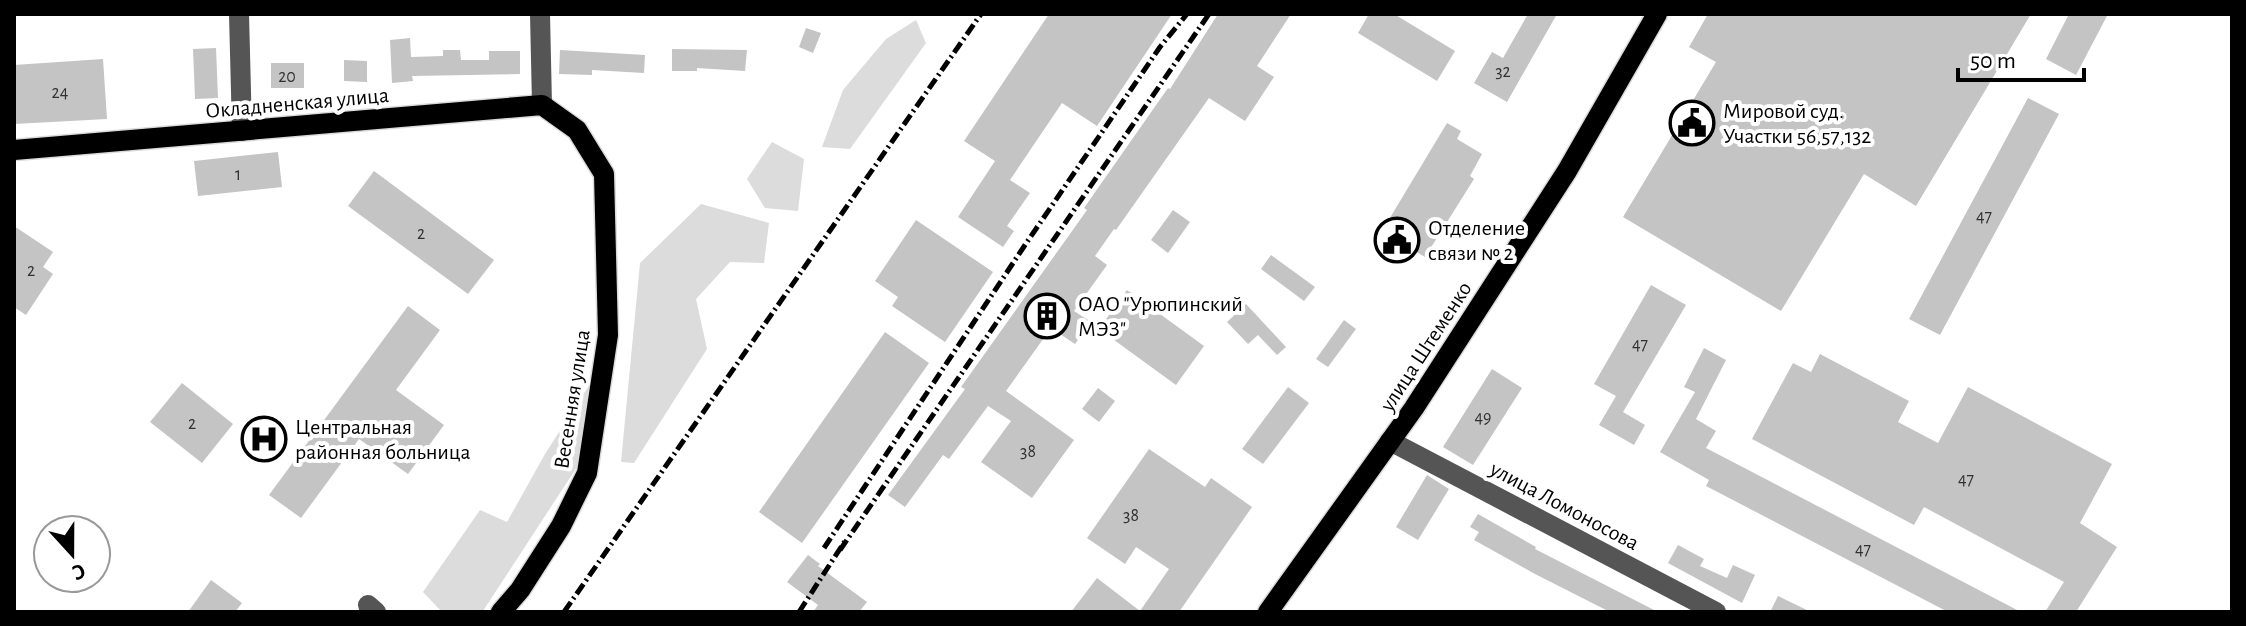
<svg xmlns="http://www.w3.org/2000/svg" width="2246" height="626" font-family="'Alegreya Sans',sans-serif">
<rect width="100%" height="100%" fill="#fff"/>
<g fill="#dcdcdc">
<path d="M916,20l10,23 -76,106 -28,-2 21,-57 43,-51z"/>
<path d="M772,142l32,17 -6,52 -33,-3 -18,-29z"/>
<path d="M701,204l68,19 -5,40 -34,-1 -34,37 11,50 -73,114 -13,-1 19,-199z"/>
<path d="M597,373l-20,94 -94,144 -41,1 -19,-20 57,-82 27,12 38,-68z"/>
</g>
<g fill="#c4c4c4">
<path d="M1049,14h123l-75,112 -35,-23 -52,77 20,13 -23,33 7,5 -11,16 -45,-30 37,-56 -31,-20z"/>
<path d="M1218,14h73l-34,52 17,11 -29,44 -36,-23 -93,132 -2,-1 -19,27 12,9 -33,46 17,11 -16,22 -24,-16 -45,63 68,49 -42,58 -51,-36 30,-41 -23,-15 -39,53 -6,-4 -38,52 -17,-12 77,-106 -4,-2 126,-177 -3,-2 84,-120 2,1z"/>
<path d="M1369,14h25l61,37 -18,30 -79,-48z"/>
<path d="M1528,14h29l-50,88 -33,-19 18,-31 11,6z"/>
<path d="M1708,14h323l-115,192 -52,-32 -83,137 -158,-94 93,-155 -27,-15z"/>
<path d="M2069,14h39l-32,61 -30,-16z"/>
<path d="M806,28l15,5 -8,20 -14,-6z"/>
<path d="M410,38l1,19 32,-1v-6h17l1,10h28v-9h31v23l-108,2 1,5 -21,2 -2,-43z"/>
<path d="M216,48l2,50 -23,1 -2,-50z"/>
<path d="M672,49l75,1 -2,21 -48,-3v3h-25z"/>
<path d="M560,50l85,5 -1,18 -52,-3v5l-33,-1z"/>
<path d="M103,59l4,60 -93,5v-59z"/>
<path d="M344,60l23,1v21l-23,-1z"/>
<rect x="271" y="63" width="33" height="25"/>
<path d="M2028,98l31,16 -119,221 -31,-16z"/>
<path d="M1447,123l14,8 -4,8 25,15 -12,22 4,3 -49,78 -43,-26z"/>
<path d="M278,152l4,35 -84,9 -4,-35z"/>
<path d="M374,171l120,89 -26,34 -120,-88z"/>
<path d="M1173,210l17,12 -22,31 -17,-13z"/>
<path d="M916,220l77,52 -48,70 -53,-36 6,-9 -23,-16z"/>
<path d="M14,226l39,26 -10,15 10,7 -27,41 -12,-8z"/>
<path d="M1271,255l44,32 -11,14 -43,-32z"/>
<path d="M1651,285l35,20 -63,107 22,13 -11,20 -35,-20 17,-29 -22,-12z"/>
<path d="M1127,290l77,56 -28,39 -77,-56z"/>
<path d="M1246,304l40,43 -9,8 -19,-20 -10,9 -21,-22z"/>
<path d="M408,306l32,24 -44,60 48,35 -36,49 -49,-35 -58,79 -32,-23z"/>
<path d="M1344,320l12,9 -28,38 -12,-8z"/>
<path d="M885,332l44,31 -127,180 -43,-31z"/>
<path d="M1704,348l22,12 -30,59 20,12 -10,17 315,164h-73l-242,-126 3,-6 -49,-28 35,-60 -11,-5z"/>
<path d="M1820,354l89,47 -11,21 40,21 30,-56 144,77 -32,59 37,24 -41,65h-31l19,-30 -140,-75 -10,18 -162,-86 41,-76 18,9z"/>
<path d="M1492,369l30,19 -49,77 -30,-18z"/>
<path d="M182,383l51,41 -31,39 -52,-41z"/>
<path d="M1288,387l21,16 -46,61 -21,-15z"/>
<path d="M1098,388l17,13 -16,21 -17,-13z"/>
<path d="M1149,449l56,38 6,-9 41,29 -73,105h-108l26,-34 43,33 29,-42 -33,-22 -11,17 -38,-26z"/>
<path d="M1427,475l22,14 -31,51 -22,-13z"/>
<path d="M1478,514l58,33 -1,2 123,63h-48l-75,-38 -61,-34 5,-8 -9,-5z"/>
<path d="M1678,545l26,14 -4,7 27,12 6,-13 22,10 -13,28 -74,-40z"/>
<path d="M808,555l12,9 -2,2 49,36 -8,10h-46l5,-7 -31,-23z"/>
<path d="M211,580l31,23 -7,9h-47z"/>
<path d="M1778,596l33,16h-41z"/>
</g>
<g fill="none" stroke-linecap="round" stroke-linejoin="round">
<g stroke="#dbdbdb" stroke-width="23">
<g id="major">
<path d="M14,150l528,-45 35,25 27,44 4,161 -21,138 -26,53 -41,64 -19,22"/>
<path d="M1268,612l146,-204 153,-237 90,-157"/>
</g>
</g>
<g stroke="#555" stroke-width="20">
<path d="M239,14l3,117"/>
<path d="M540,14l2,91"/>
<path d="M1390,441l326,171"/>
<path d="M368,605l8,7"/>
</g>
<use href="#major" stroke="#000" stroke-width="20"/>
<g stroke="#000" stroke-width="5" stroke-dasharray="12 4 2 4" stroke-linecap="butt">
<path d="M824,548l201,-303 135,-198 27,-33"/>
<path d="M840,550l369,-536"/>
<path d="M564,612l417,-598"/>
<path d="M799,612l46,-71"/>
</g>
</g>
<defs>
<g id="civic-ring" transform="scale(2.3)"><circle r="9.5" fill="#fff" stroke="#000" stroke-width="1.5"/><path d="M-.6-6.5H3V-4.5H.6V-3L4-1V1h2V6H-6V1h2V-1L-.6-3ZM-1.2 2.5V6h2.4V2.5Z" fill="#000"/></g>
<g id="building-ring" transform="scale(2.3)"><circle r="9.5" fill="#fff" stroke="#000" stroke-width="1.5"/><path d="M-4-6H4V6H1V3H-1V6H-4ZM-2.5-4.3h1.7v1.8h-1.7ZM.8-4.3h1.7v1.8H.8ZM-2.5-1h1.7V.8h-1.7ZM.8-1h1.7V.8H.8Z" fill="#000"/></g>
<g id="hospital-ring" transform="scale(2.3)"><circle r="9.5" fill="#fff" stroke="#000" stroke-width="1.5"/><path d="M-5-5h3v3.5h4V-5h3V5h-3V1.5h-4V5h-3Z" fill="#000"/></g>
</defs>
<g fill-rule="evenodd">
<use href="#civic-ring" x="1692" y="123"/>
<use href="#civic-ring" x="1397" y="240"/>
<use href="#building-ring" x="1047" y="316"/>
<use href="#hospital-ring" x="264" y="439"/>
</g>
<g text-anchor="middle" stroke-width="8" stroke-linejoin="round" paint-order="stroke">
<g font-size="18" fill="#313131">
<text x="1503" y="77">32</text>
<text x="287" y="82">20</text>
<text x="60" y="98">24</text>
<text x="238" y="180">1</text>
<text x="1984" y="222">47</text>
<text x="421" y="239">2</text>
<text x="31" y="276">2</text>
<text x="1640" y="350">47</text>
<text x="1483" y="423">49</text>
<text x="192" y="429">2</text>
<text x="1028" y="457">38</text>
<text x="1966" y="485">47</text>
<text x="1131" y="521">38</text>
<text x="1863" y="555">47</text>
</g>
<g font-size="22" fill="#000" stroke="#fff">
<text transform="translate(297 102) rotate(-5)" y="8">Окладненская улица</text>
<text transform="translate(1425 346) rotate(-57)" y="8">улица Штеменко</text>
<text transform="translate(571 399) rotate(-81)" y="8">Весенняя улица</text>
<text transform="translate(1565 505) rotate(28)" y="8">улица Ломоносова</text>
</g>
<g font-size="22" fill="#000" stroke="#fff" text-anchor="start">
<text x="1723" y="118">Мировой суд.<tspan x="1723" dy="25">Участки 56,57,132</tspan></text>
<text x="1428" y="235">Отделение<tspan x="1428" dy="25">связи № 2</tspan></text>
<text x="1078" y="311">ОАО "Урюпинский<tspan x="1078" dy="25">МЭЗ"</tspan></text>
<text x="295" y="434">Центральная<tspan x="295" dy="25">районная больница</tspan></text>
</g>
</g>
<rect width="2246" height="626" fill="none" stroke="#000000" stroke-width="32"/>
<g transform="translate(72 554) rotate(159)"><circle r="38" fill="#ffffff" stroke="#999999" stroke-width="2"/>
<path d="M0-6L14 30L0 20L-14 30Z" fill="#000000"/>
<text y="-12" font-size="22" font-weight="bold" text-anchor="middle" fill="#000000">С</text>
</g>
<path d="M1958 68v12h126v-12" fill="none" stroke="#000000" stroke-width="4"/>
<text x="1970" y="68" font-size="24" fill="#000000" stroke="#ffffff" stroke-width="6" paint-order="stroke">50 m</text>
</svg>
